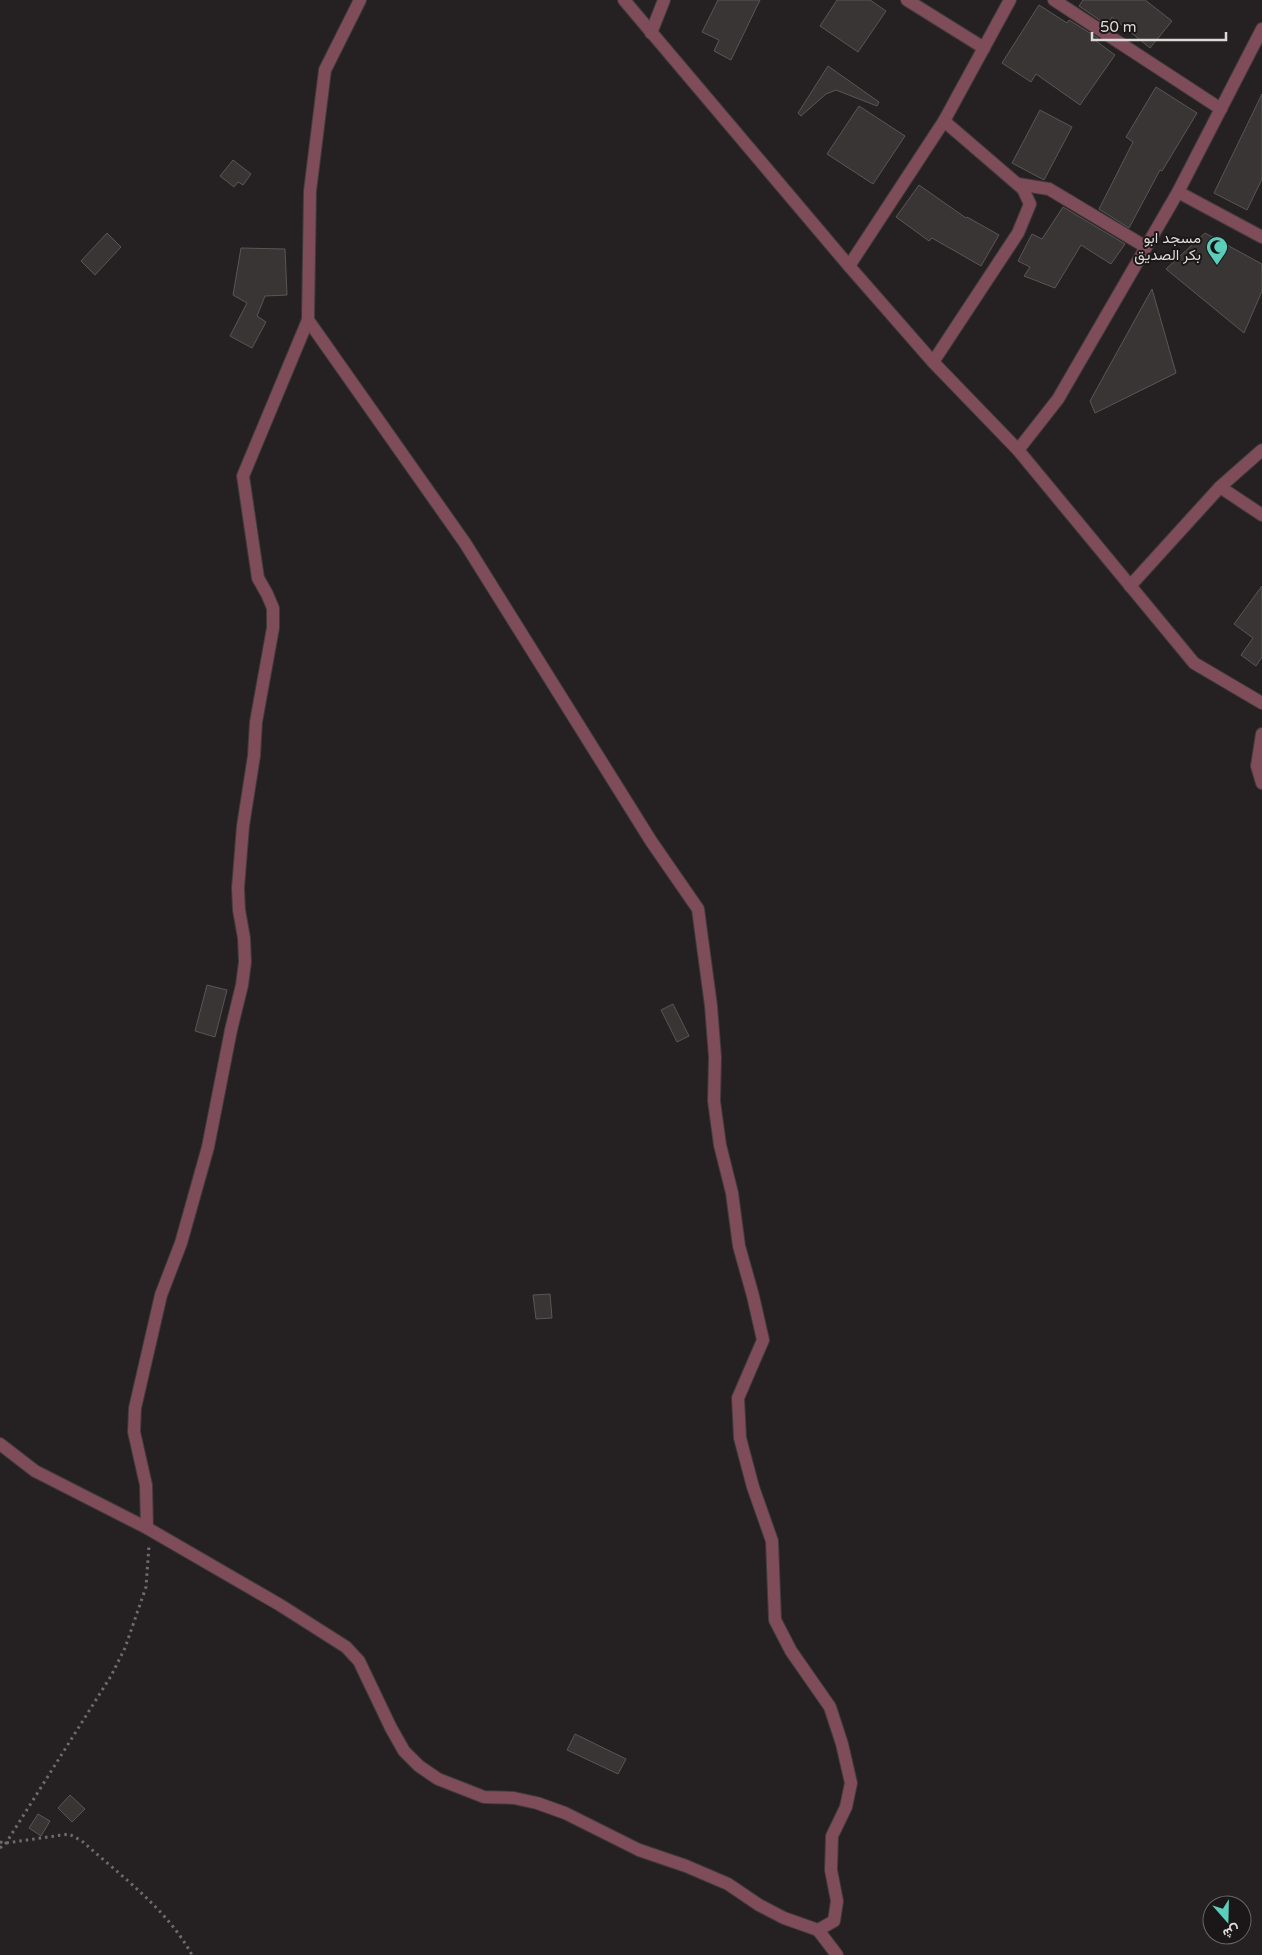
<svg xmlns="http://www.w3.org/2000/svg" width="1262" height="1955" font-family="'Varela Round',Vazirmatn,sans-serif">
<rect width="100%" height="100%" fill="#252122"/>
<g fill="#393535" stroke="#5a5556">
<path d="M718,0h42l-29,60 -17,-9 5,-11 -17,-8z"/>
<path d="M837,0h33l16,11 -28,41 -38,-26z"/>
<path d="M1083,0h62l27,21 -22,27 -38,-31 -5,8 -28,-19z"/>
<path d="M1039,5l28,18 2,-3 29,18 -2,3 19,14 -35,50 -44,-31 -5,8 -29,-19z"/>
<path d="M828,66l51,36 -2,4 -41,-16 -10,4 -25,22 -3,-3z"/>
<path d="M1156,87l41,26 -35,58 -2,-1 -31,58 -30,-19 34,-67 -7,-5z"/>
<path d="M1262,94v85l-15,31 -33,-17z"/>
<path d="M859,106l46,30 -32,48 -46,-30z"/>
<path d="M1040,110l32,17 -28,53 -32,-17z"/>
<path d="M233,160l18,14 -8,11 -5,-3 -4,5 -14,-11z"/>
<path d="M919,185l47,33 1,-1 32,18 -18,31 -49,-28 -3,3 -33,-24z"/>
<path d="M1063,207l62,37 -14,20 -30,-19 -26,43 -31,-12 6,-9 -12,-6 14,-27 10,5z"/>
<path d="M107,233l14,14 -26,28 -14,-14z"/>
<path d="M1205,233l57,31v27l-18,42 -78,-64z"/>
<path d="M241,248l44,1 2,46 -22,1 -8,20 9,6 -14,26 -22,-12 17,-33 -14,-8z"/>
<path d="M1152,289l24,84 -81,40 -5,-12z"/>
<path d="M1262,586v71l-6,9 -15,-11 12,-17 -19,-14z"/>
<path d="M207,985l20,5 -12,47 -20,-6z"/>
<path d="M673,1004l16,32 -12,6 -16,-32z"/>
<path d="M550,1294l2,24 -16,1 -3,-24z"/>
<path d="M575,1734l51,25 -8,15 -51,-24z"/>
<path d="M70,1795l15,14 -13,13 -14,-14z"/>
<path d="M38,1814l12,7 -9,15 -12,-8z"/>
</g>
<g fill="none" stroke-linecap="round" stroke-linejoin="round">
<g stroke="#3f3b3c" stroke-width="14">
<g id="street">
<path d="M624,0l225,266 84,96 85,88 176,213 68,40"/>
<path d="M907,0l77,48"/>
<path d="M1054,0l167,109"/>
<path d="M651,33l13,-33"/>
<path d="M1018,184l31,5 97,58"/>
<path d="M1178,192l84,45"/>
<path d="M849,266l95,-145 66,-121"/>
<path d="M933,362l85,-129 12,-29 -7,-15 -79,-68"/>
<path d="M1018,450l40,-51 120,-207 84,-163"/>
<path d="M1220,487l42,28"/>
<path d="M1130,586l90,-99 42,-37"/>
<path d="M1262,734l-5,32 5,17"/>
<path d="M0,1444l35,27 112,57 133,77 66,42 13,14 32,67 13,23 15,15 19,13 46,18 30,1 23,5 28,10 74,37 47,16 42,18 31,21 25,13 34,12 16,-9 3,-20 -6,-31 1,-34 14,-29 5,-24 -9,-39 -12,-37 -39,-56 -16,-31 -3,-79 -19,-54 -13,-49 -2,-40 25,-58 -10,-44 -14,-50 -7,-53 -12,-48 -6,-44 1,-44 -4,-51 -13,-97 -47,-68 -186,-298 -157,-223"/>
<path d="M147,1528l-1,-43 -12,-53 1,-24 26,-113 20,-52 27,-96 23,-117 11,-45 3,-23 -1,-24 -5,-28 -1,-22 5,-62 11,-70 2,-34 17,-94v-20l-6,-14 -9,-16 -15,-102 65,-156 2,-129 15,-121 35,-70"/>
<path d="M818,1930l19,25"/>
</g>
</g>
<g stroke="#6f6b6c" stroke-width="3" stroke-dasharray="2.5 4" stroke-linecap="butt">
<path d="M0,1842l6,1 63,-9 13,7c39,35 85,68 110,114"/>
<path d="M0,1848l6,-5 105,-167 14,-28 21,-61 3,-41"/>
</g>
<use href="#street" stroke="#7f4c59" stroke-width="12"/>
</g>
<defs>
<g id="mosque-pin" transform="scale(1.125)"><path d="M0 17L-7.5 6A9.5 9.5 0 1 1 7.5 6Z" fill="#5bcebb" stroke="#1b1718"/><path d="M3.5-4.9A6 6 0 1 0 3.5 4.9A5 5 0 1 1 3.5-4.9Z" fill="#111"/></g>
</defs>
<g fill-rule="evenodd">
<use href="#mosque-pin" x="1217" y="247"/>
</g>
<g text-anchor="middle" stroke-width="4" stroke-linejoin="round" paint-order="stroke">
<g font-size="15" fill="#dddada" stroke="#1b1718" text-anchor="end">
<text x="1201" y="243">مسجد ابو<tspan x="1201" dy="17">بكر الصديق</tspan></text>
</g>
</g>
<g transform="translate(1227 1920) rotate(160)"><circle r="24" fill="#1b1718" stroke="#696566"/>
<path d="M0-4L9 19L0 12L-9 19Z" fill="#5bcebb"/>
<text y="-8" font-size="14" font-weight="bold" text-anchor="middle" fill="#dddada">ش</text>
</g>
<path d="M1092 32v8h134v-8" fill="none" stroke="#dddada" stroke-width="2.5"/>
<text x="1100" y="32" font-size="15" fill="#dddada" stroke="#1b1718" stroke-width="4" paint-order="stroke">50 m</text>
</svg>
